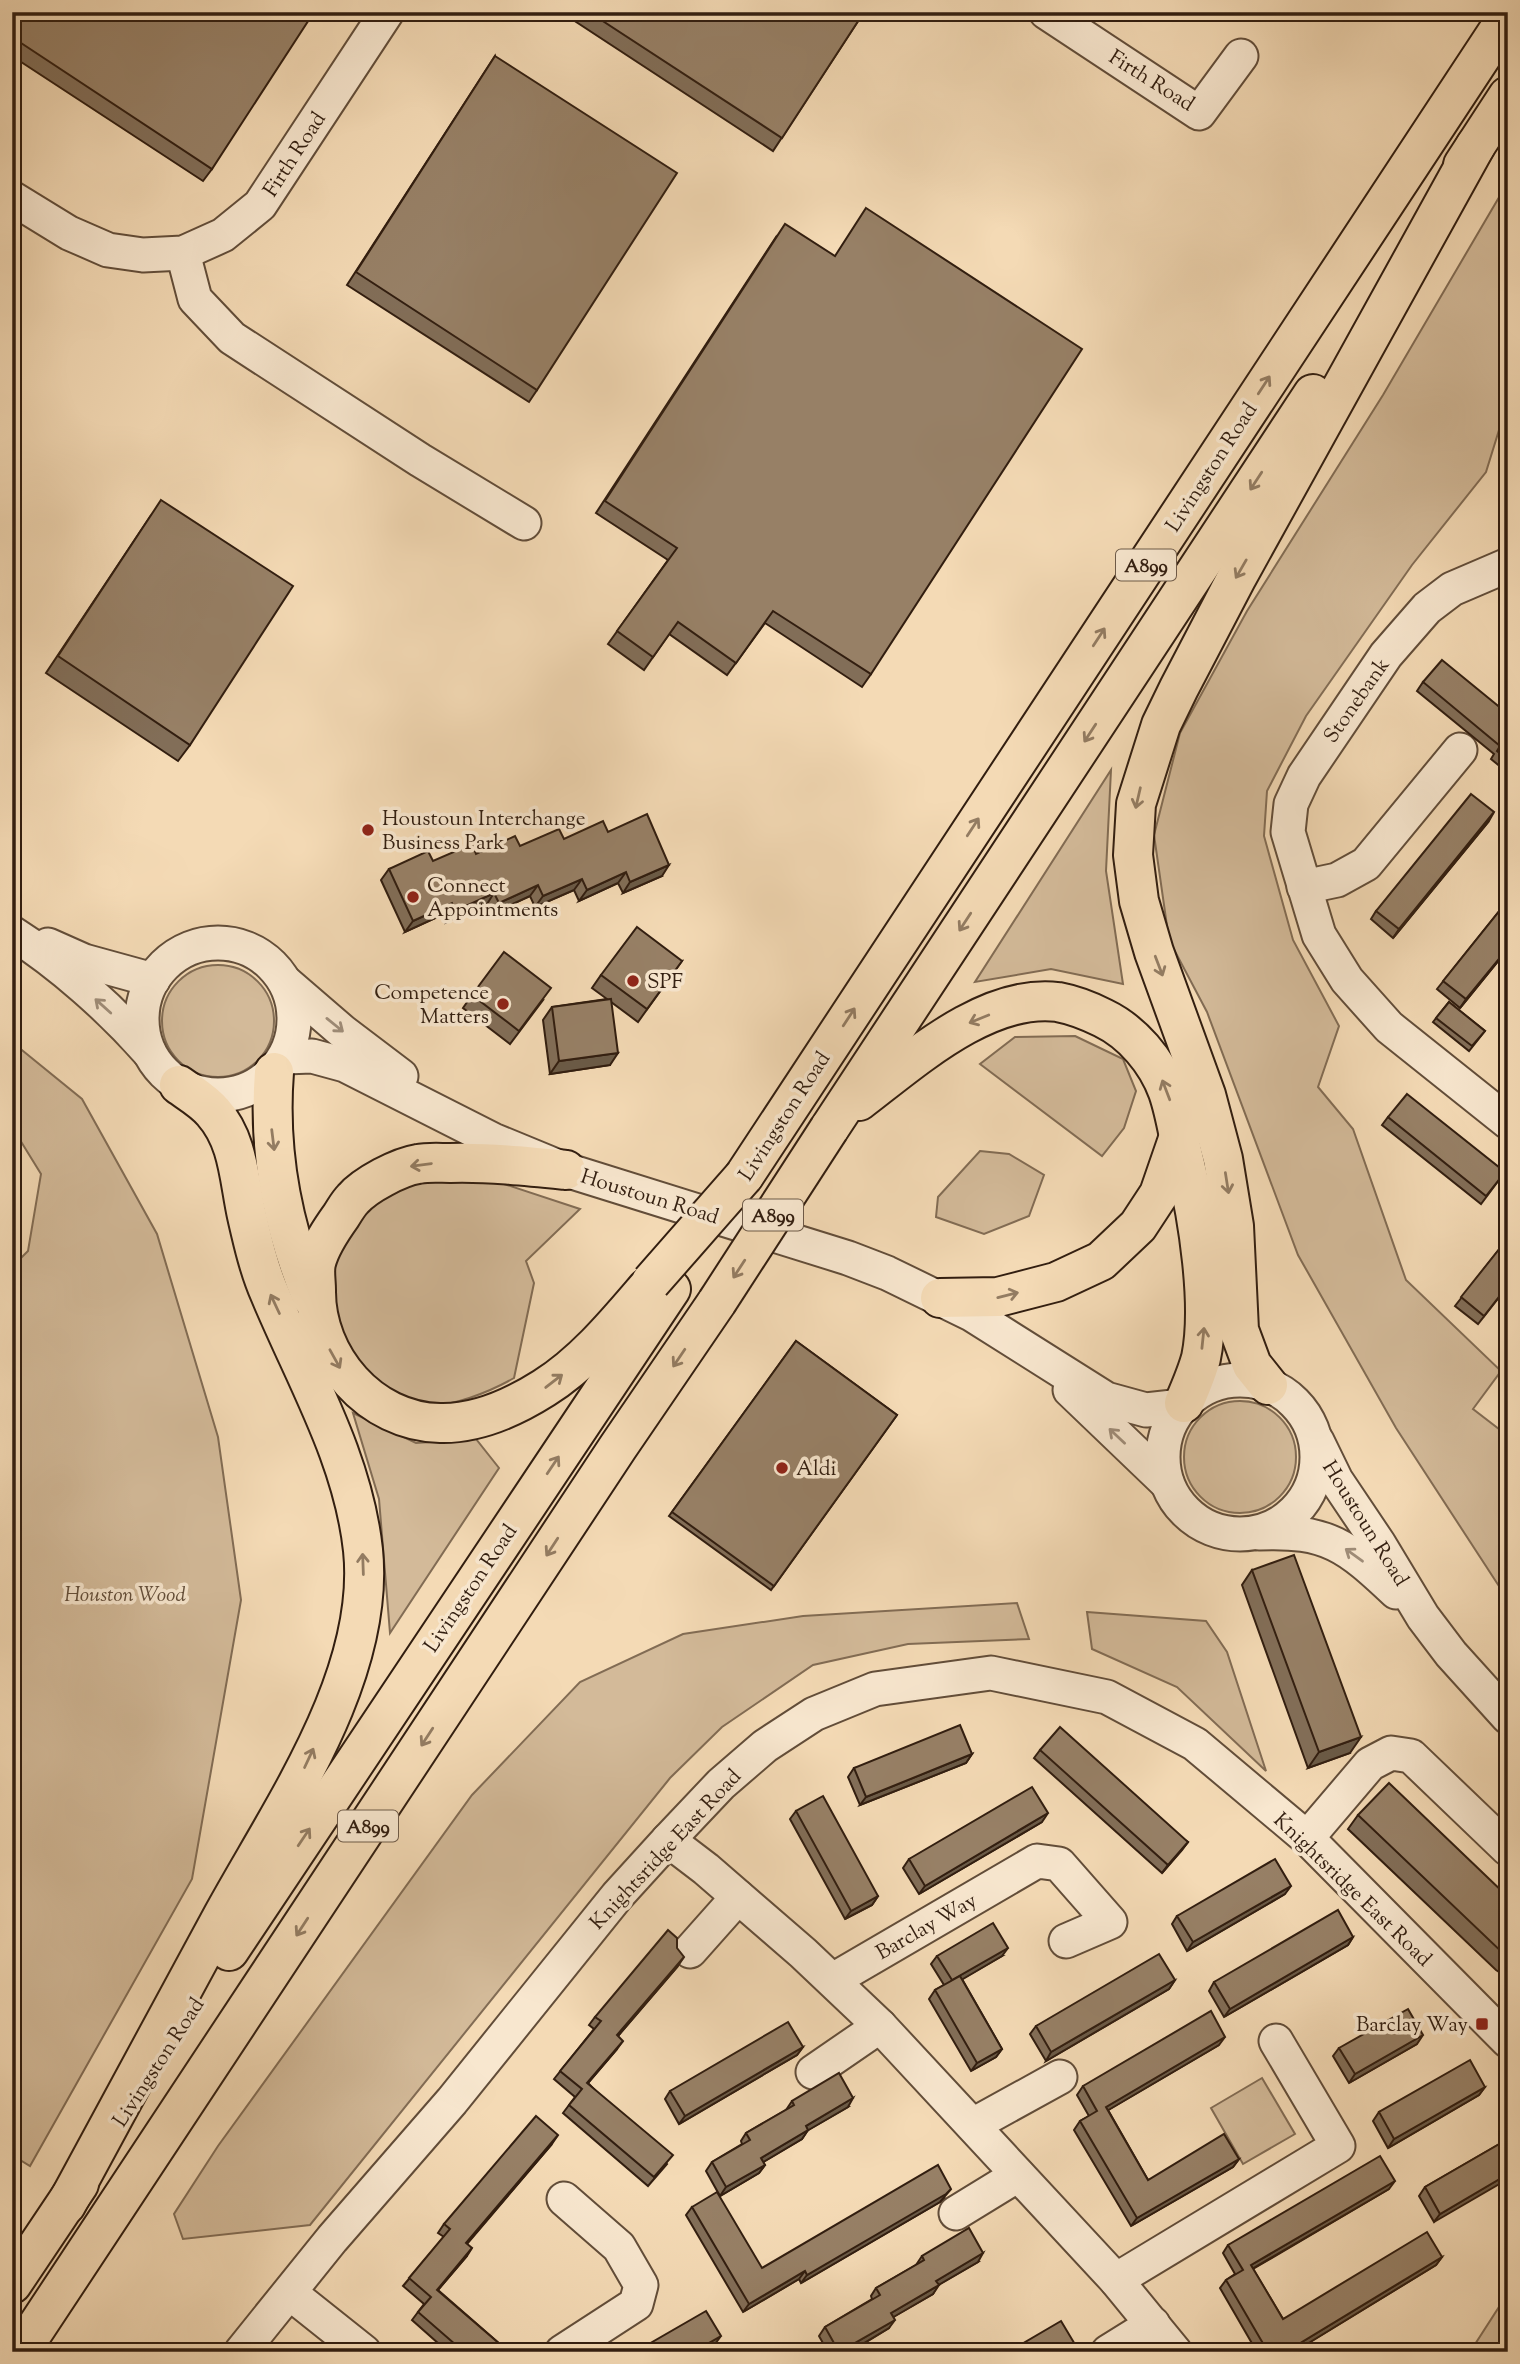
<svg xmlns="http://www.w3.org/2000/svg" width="1520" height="2364" font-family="'Sorts Mill Goudy',serif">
<rect width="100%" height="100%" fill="#f4dab5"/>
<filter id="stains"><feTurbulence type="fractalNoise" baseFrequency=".00286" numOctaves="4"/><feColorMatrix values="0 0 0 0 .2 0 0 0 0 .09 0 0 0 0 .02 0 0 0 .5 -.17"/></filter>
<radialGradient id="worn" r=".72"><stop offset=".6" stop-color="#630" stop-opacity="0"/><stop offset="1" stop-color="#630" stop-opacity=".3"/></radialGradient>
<g fill="#d3ba99" stroke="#826c54" stroke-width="2">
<path d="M1508,182v219l-22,71 -74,93 -106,151 -39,75 -3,45 29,104 46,86 -21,61 35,42 53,151 95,91 -28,38 35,27v164l-112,-172 -98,-173 -91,-243 -38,-72 -15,-105 26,-102 67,-122 136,-216z"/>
<path d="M1111,770l-5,101 17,113 -72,-15 -76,13z"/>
<circle cx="218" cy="1021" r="56"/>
<path d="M1075,1036l48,23 13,32 -12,37 -22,28 -122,-92 35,-27z"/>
<path d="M12,1042l70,57 75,135 61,203 23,163 -49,279 -162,287 -18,-11v-888l16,-16 13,-77 -29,-47z"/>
<path d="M980,1151l29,3 35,21 -15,41 -45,18 -48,-17 2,-20z"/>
<path d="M454,1177l50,7 76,25 -54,52 8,22 -20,95c-21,12 -66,32 -91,26 -37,-8 -73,-38 -86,-74 -3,-6 -2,-15 -3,-21 -6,-40 7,-85 43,-109 24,-15 50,-18 77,-23z"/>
<circle cx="1240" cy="1457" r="56"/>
<path d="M353,1413l63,30 60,-4 23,29 -109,165 -11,-134z"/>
<path d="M1017,1603l12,36 -121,5 -95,21 -91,62 -52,51 -360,447 -127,14 -9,-25 44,-68 254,-351 108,-113 103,-48 120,-18z"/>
<path d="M1087,1612l119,9 21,31 39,119 -89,-84 -85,-38z"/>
<path d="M1262,2078l33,56 -52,30 -32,-56z"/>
<path d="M1508,2293v59h-38z"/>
</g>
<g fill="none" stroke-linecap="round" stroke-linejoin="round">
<g stroke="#624d39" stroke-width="37">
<g id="minor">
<path d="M1046,12l153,101 42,-57"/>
<path d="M12,198l57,35 39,17 35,5 40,-2 40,-18 37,-30 127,-193"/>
<path d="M183,253l12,46 37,39 188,122 104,63"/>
<path d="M1508,565l-56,24 -25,19 -41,47 -82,121 -13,28 -3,28 31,103 28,45 42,47 119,95"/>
<path d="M1304,887l33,-7 29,-16 94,-114"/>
<path d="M12,933c49,31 99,76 137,119"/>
<circle cx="218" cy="1019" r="76"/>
<path d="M48,945l36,16 69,19"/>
<path d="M285,982l58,50 58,44"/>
<path d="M285,1057l27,-1 33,9 148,75 73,30 282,88 39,15 86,42 133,84 40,11 36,-4"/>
<circle cx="1240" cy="1457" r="77"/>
<path d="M1070,1390l97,93"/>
<path d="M1317,1441l19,39 43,64 44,73 28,37 57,63"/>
<path d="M1259,1533c69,-3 88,13 137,59"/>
<path d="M1307,1838l63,-74 21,-11 20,3 97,93"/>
<path d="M668,1840l38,29 97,84 77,73 236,254 59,72"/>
<path d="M690,1951l48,-54"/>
<path d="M833,1980l204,-119 22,3 51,58 -44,19"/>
<path d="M813,2072l67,-46"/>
<path d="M973,2125l87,-48"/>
<path d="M956,2213l62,-38"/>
<path d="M1116,2280l222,-134 -62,-105"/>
<path d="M290,2293l74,59"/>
<path d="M241,2352l91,-113 120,-138 165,-205 51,-56 53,-56 44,-38 49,-32 61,-25 116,-16 116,24 88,47 112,94 201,203"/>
<path d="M562,2352l74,-48 5,-19 -22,-38 -55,-48"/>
<path d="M1108,2352l45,-28"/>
</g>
</g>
<g stroke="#321e10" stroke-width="42">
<g id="major">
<path d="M1463,165l45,-69"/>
<path d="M274,1072c-6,77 8,154 38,226"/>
<path d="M859,1101c53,-40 127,-108 199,-99 16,3 31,9 45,16 29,14 54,43 65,74 8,23 11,49 17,72 13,53 27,141 16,194 -4,15 -11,31 -17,45"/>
<path d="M829,1129l484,-735"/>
<path d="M566,1170c-39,-4 -77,-8 -116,-7 -10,0 -22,-1 -32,1 -19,3 -53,21 -65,35 -5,5 -8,11 -12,17 -10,14 -21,30 -25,47 -2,8 0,18 0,27 -1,67 54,132 124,133 36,1 74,-16 104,-35 40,-25 73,-65 103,-100"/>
<path d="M744,1176l764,-1160"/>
<path d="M940,1298l58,-1 58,-15 45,-21 37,-35 21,-32 19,-55"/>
<path d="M1268,1385l-16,-20 -13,-35 -5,-104 -11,-67 -17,-64 -52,-143 -15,-51 -6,-46 3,-51 25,-79 18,-37 58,-111 239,-432"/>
<path d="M229,1951l442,-662"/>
<path d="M66,2205c52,-97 105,-193 157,-290 58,-106 153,-239 140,-365 -10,-92 -58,-172 -93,-256 -11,-25 -17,-52 -23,-78 -8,-36 -8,-75 -34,-104 -9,-11 -23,-19 -34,-27"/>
<path d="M12,2284l67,-100"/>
<path d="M20,2352l598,-905 99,-145"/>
</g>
</g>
<use href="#minor" stroke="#f8e7cf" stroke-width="33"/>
<use href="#major" stroke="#f4dab5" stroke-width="38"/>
<g stroke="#321e10" stroke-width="42" stroke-linecap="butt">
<g id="major-bridge">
<path d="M651,1282l93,-106"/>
<path d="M717,1302l112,-173"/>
</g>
</g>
<use href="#major-bridge" stroke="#f4dab5" stroke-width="38"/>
</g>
<g fill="#826e58" stroke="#321e10" stroke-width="2">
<path d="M12,12l200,157 -9,12 -191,-125z"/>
<path d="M561,12h303l-91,139z"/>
<path d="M495,56l42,334 -8,12 -182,-117z"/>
<path d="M776,237l95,437 -9,13 -97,-64 -38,52 -58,-41 -25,36 -36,-26 60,-84 -72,-47z"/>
<path d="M150,517l40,228 -12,16 -132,-88z"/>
<path d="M1423,682l85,32v59l-17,-14 3,-5 -77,-63z"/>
<path d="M1489,821l-96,117 -22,-19 5,-8z"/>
<path d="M608,832l54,44 -39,17 -5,-10 -39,18 -5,-11 -39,17 -5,-11 -39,18 -4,-10 -40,18 -3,-8 -39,18 -24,-52 8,-11z"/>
<path d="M1508,900v49l-48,59 -23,-19z"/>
<path d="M682,961l-44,61 -27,-20 -1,63 -60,9 -7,-54 9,-13 55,-8 -15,-11 9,-13z"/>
<path d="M472,995l71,5 -33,44 -47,-36z"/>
<path d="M1449,1002l36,29 -16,20 -36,-29z"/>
<path d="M1388,1117l117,55 -24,32 -99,-79z"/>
<path d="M1508,1238v48l-30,38 -23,-18z"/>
<path d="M796,1341l101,74 -126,175 -102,-74z"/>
<path d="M1252,1570l98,183 -42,15 -66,-183z"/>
<path d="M1040,1750l148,92 -26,31 -128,-115z"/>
<path d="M972,1754l-6,9 -106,42 -12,-28 6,-9z"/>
<path d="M796,1811l82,85 -6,9 -27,14 -55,-100z"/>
<path d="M1358,1815l150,82v81l-12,-8 -148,-141z"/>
<path d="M1042,1822l-123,72 -16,-26 6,-9z"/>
<path d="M1285,1894l-98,57 -15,-27 5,-8z"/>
<path d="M1353,1937l-5,8 -124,72 -15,-26 5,-9z"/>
<path d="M937,1956h65l-40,23 40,70 -6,8 -25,14 -42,-72 6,-9 9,-5 -13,-21z"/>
<path d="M678,1966l-60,70 -1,13 -29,34 79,81 -19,22 -85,-73 12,-16 -21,-18 40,-50 -5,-4 6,-8z"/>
<path d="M1175,1980l-6,9 -123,72 -16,-27 6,-8z"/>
<path d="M1417,2044l-68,39 -16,-27 6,-8z"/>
<path d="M1219,2045l-111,65 40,70 91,-21 -6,8 -102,59 -57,-96 6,-9 9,-5 -12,-21 6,-9z"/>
<path d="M803,2047l-6,8 -118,69 -14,-25 5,-8z"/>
<path d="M1485,2087l-6,8 -91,53 -15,-27 6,-9z"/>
<path d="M792,2101l56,6 -40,23 -6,9 -39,23 2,3 -6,8 -39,23 -14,-25 6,-9 30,-18 -1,-3 5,-8 40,-23z"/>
<path d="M1508,2139l-74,83 -15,-26 6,-9z"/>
<path d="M552,2144l-85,99v13l-29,34 71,62h-61l-36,-32 12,-16 -21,-18 41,-49 -6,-4 6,-9z"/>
<path d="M1389,2189l-136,80 30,50 159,-62 -6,8 -136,83 2,4h-45l-37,-64 6,-8 9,-6 -12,-21 5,-8z"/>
<path d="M945,2197l-5,5 -139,81 -2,-4 -56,33 -57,-97 6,-8 70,61z"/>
<path d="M922,2256l56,6 -40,23 -5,9 -40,23 -4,11 -39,24h-22l-9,-16 6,-9 47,-28 -1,-3 5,-8 40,-23z"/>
</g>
<g fill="#6a5a47" stroke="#321e10" stroke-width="2">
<path d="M1494,812l-5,9 -96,117 6,-9z"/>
<path d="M669,865l-7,11 -39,17 7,-11z"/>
<path d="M626,872l-8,11 -39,18 8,-11z"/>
<path d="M582,879l-8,11 -39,17 8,-11z"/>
<path d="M538,885l-8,11 -39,18 8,-11z"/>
<path d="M494,893l-7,11 -40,18 8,-11z"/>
<path d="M452,903l-8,11 -39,18 8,-11z"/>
<path d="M1508,948v1l-48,59 6,-9z"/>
<path d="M618,1053l-8,12 -60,9 9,-13z"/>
<path d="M1361,1737l-11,16 -42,15 11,-16z"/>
<path d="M972,1754l-6,9 -106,42 6,-8z"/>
<path d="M1048,1813l-6,9 -123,72 6,-8z"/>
<path d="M1188,1842l-6,8 -20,23 6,-8z"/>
<path d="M1291,1886l-6,8 -98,57 6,-9z"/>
<path d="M878,1896l-6,9 -27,14 6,-8z"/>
<path d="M1353,1937l-5,8 -124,72 6,-8z"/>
<path d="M1008,1948l-6,8 -56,33 6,-9z"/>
<path d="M684,1957l-6,9 -67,78 6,-9z"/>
<path d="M1175,1980l-6,9 -123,72 5,-9z"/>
<path d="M1423,2035l-6,9 -68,39 6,-9z"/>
<path d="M1225,2037l-6,8 -119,70 6,-8z"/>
<path d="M623,2041l-6,8 -36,42 6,-8z"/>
<path d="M803,2047l-6,8 -118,69 6,-8z"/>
<path d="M1002,2049l-6,8 -25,14 6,-8z"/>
<path d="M1485,2087l-6,8 -91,53 6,-9z"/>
<path d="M853,2098l-5,9 -48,28 6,-9z"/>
<path d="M808,2130l-6,9 -47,28 6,-9z"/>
<path d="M558,2135l-6,9 -91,107 5,-8z"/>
<path d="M1239,2159l-6,8 -102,59 6,-8z"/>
<path d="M765,2165l-6,8 -39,23 6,-9z"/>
<path d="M1508,2174v5l-74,43 6,-8z"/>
<path d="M1395,2181l-6,8 -144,84 6,-8z"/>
<path d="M951,2189l-11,13 -139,81 6,-8z"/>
<path d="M472,2248l-5,8 -36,42 6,-8z"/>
<path d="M983,2253l-5,9 -48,28 6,-9z"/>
<path d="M1442,2257l-6,8 -142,87 3,-7z"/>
<path d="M805,2271l-6,8 -56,33 6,-8z"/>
<path d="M939,2285l-6,9 -48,28 6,-9z"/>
<path d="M895,2320l-6,8 -40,24 -1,-5z"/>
<path d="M721,2336l-6,8 -13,8h-9z"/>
</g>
<g fill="#978066" stroke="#321e10" stroke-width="2">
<path d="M12,12h302l-102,157 -200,-132z"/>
<path d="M589,12h275l-82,126z"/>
<path d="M495,56l182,117 -140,217 -181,-118z"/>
<path d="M866,208l216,141 -211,325 -98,-63 -37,52 -58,-41 -25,35 -36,-26 60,-83 -72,-47 180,-277 50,32z"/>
<path d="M161,500l132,86 -103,159 -132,-89z"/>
<path d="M1442,660l66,54v46l-11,-9 3,-5 -77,-64z"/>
<path d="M1471,794l23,18 -95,117 -23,-18z"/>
<path d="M647,814l22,51 -39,17 -4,-10 -39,18 -5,-11 -39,17 -5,-11 -39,18 -5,-10 -39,18 -3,-8 -39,18 -24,-52 39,-18 5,10 39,-17 4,10 39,-18 5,10 39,-17 5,10 39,-18 5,11z"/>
<path d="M1508,900v48l-42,51 -23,-18z"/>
<path d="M637,927l45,34 -35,48 -46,-34z"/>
<path d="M504,952l47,36 -32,43 -47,-36z"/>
<path d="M611,999l7,54 -59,8 -7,-54z"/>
<path d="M1449,1002l36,29 -13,15 -36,-28z"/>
<path d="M1407,1094l98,78 -19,24 -98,-79z"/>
<path d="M1508,1238v47l-24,31 -23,-19z"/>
<path d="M796,1341l101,74 -123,171 -102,-74z"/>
<path d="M1294,1555l67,182 -42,15 -67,-182z"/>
<path d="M960,1725l12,29 -106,43 -12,-29z"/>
<path d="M1060,1727l128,115 -20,23 -128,-115z"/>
<path d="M1389,1783l119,114v61l-150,-143z"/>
<path d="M1032,1787l16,26 -123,73 -16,-27z"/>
<path d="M823,1796l55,100 -27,15 -55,-100z"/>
<path d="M1275,1859l16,27 -98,56 -16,-26z"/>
<path d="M1338,1910l15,27 -123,72 -16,-27z"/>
<path d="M993,1923l15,25 -56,32 -15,-24z"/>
<path d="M668,1930l9,8v10l7,9 -67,78 6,6 -36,42 86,72 -19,22 -85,-72 13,-16 -22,-18 41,-50 -6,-4z"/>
<path d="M1159,1954l16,26 -124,72 -15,-26z"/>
<path d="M960,1976l42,73 -25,14 -42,-73z"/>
<path d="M1408,2009l15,26 -68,39 -16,-26z"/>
<path d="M1211,2011l14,26 -119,70 42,73 76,-46 15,25 -102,59 -57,-97 17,-10 -14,-25z"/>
<path d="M788,2022l15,25 -118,69 -15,-25z"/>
<path d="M1470,2060l15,27 -91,52 -15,-27z"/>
<path d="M839,2073l14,25 -47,28 2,4 -47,28 4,7 -39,22 -14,-25 38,-22 -4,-7 48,-28 -2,-4z"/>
<path d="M536,2116l22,19 -92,108 6,5 -35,42 72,62h-45l-46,-40 13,-15 -22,-19 41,-49 -6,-5z"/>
<path d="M1508,2139v35l-68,40 -15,-27z"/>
<path d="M1380,2156l15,25 -144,84 32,54 144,-87 15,25 -145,88 5,7h-34l-42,-72 17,-10 -15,-25z"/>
<path d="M938,2165l13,24 -5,5 -139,81 -2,-4 -56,33 -57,-97 25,-15 45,76z"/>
<path d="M969,2228l14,25 -47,28 3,4 -48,28 4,7 -47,27 2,5h-11l-14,-25 55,-32 -4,-7 48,-28 -2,-4z"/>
<path d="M706,2311l15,25 -28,16h-58z"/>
<path d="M1061,2321l15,25 -11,6h-57z"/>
</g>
<defs><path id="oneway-shaft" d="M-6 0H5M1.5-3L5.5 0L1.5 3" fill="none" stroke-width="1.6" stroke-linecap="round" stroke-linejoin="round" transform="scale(1.75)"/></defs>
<g stroke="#937c62">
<use href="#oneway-shaft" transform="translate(1264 385) rotate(-57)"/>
<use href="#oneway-shaft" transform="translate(1256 481) rotate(123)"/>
<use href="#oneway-shaft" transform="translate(1241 569) rotate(120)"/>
<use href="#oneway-shaft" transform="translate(1099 637) rotate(-57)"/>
<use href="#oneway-shaft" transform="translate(1090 733) rotate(123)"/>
<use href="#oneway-shaft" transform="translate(1138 798) rotate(103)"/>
<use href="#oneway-shaft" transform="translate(973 827) rotate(-57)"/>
<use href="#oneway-shaft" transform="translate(965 922) rotate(123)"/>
<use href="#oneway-shaft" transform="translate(1159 966) rotate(69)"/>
<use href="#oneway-shaft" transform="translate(849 1017) rotate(-57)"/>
<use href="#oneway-shaft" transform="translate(979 1019) rotate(158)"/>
<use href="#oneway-shaft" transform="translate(1166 1090) rotate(-111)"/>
<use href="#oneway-shaft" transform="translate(273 1140) rotate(83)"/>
<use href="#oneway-shaft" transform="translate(421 1165) rotate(172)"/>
<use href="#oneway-shaft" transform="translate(1227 1183) rotate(81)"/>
<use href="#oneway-shaft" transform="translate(739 1269) rotate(123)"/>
<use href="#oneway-shaft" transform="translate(1008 1295) rotate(-14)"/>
<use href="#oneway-shaft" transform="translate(275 1304) rotate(-115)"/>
<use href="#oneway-shaft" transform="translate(1203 1338) rotate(-84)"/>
<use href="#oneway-shaft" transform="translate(679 1358) rotate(124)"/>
<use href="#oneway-shaft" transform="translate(335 1359) rotate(61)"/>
<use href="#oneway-shaft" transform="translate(554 1381) rotate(-38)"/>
<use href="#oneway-shaft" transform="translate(553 1465) rotate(-56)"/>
<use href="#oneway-shaft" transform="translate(552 1547) rotate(123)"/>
<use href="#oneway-shaft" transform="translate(363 1564) rotate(-92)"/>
<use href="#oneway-shaft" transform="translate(427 1737) rotate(123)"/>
<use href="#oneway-shaft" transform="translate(309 1758) rotate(-65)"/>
<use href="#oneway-shaft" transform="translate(304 1837) rotate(-56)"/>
<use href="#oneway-shaft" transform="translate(302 1927) rotate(123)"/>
</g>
<g stroke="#9f8d79">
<use href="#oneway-shaft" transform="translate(103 1006) rotate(-138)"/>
<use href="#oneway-shaft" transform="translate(335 1025) rotate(39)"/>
<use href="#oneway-shaft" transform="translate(1117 1436) rotate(-137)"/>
<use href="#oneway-shaft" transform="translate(1354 1555) rotate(-144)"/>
</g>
<g fill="#8f2418" stroke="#f8e7cf" stroke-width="2.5">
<circle cx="368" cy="830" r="7"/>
<circle cx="413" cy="897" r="7"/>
<circle cx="633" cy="981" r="7"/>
<circle cx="503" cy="1004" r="7"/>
<circle cx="782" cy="1468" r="7"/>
<rect x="1475" y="2017" width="14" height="14" rx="3.5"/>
</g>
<g text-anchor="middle" stroke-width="7" stroke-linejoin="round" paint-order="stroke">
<g fill="#f8e7cf" stroke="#6d5a49" stroke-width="2">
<rect x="1116" y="549.5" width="60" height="31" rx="5"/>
<rect x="743" y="1199.5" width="60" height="31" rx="5"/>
<rect x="338" y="1810.5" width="60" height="31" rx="5"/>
</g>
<g font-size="19" font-weight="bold" fill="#321e10">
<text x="1146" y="572">A899</text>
<text x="773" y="1222">A899</text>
<text x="368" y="1833">A899</text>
</g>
<g font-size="21" fill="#321e10" stroke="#f8e7cf">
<text transform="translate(1152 80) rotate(32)" y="7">Firth Road</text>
<text transform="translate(294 154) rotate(-57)" y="7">Firth Road</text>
<text transform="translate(1211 467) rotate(-57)" y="7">Livingston Road</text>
<text transform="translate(1356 700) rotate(-55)" y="7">Stonebank</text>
<text transform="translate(784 1116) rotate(-57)" y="7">Livingston Road</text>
<text transform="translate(650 1196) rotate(17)" y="7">Houstoun Road</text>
<text transform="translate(1366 1523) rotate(58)" y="7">Houstoun Road</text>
<text transform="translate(470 1588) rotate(-56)" y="7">Livingston Road</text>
<text transform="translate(665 1849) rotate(-47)" y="7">Knightsridge East Road</text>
<text transform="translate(1353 1889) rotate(44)" y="7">Knightsridge East Road</text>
<text transform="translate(926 1926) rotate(-30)" y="7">Barclay Way</text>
<text transform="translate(158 2062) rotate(-57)" y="7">Livingston Road</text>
</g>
<g font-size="21" fill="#321e10" stroke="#f8e7cf" text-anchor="start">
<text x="382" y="825">Houstoun Interchange<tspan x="382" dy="24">Business Park</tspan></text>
<text x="427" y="892">Connect<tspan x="427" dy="24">Appointments</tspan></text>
<text x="647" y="988">SPF</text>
<text x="489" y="999" text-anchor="end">Competence<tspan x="489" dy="24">Matters</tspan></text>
<text x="796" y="1475">Aldi</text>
<text x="1468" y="2031" text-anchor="end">Barclay Way</text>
</g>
<g font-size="21" font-style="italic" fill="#624d39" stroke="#f8e7cf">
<text x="125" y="1601">Houston Wood</text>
</g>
</g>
<rect width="1520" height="2364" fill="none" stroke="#f4dab5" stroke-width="42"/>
<rect x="14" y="14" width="1492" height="2336" fill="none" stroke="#321e10" stroke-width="3.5"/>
<rect x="21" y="21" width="1478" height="2322" fill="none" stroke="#321e10" stroke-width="2"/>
<rect width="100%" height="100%" filter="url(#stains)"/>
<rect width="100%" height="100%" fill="url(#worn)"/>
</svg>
